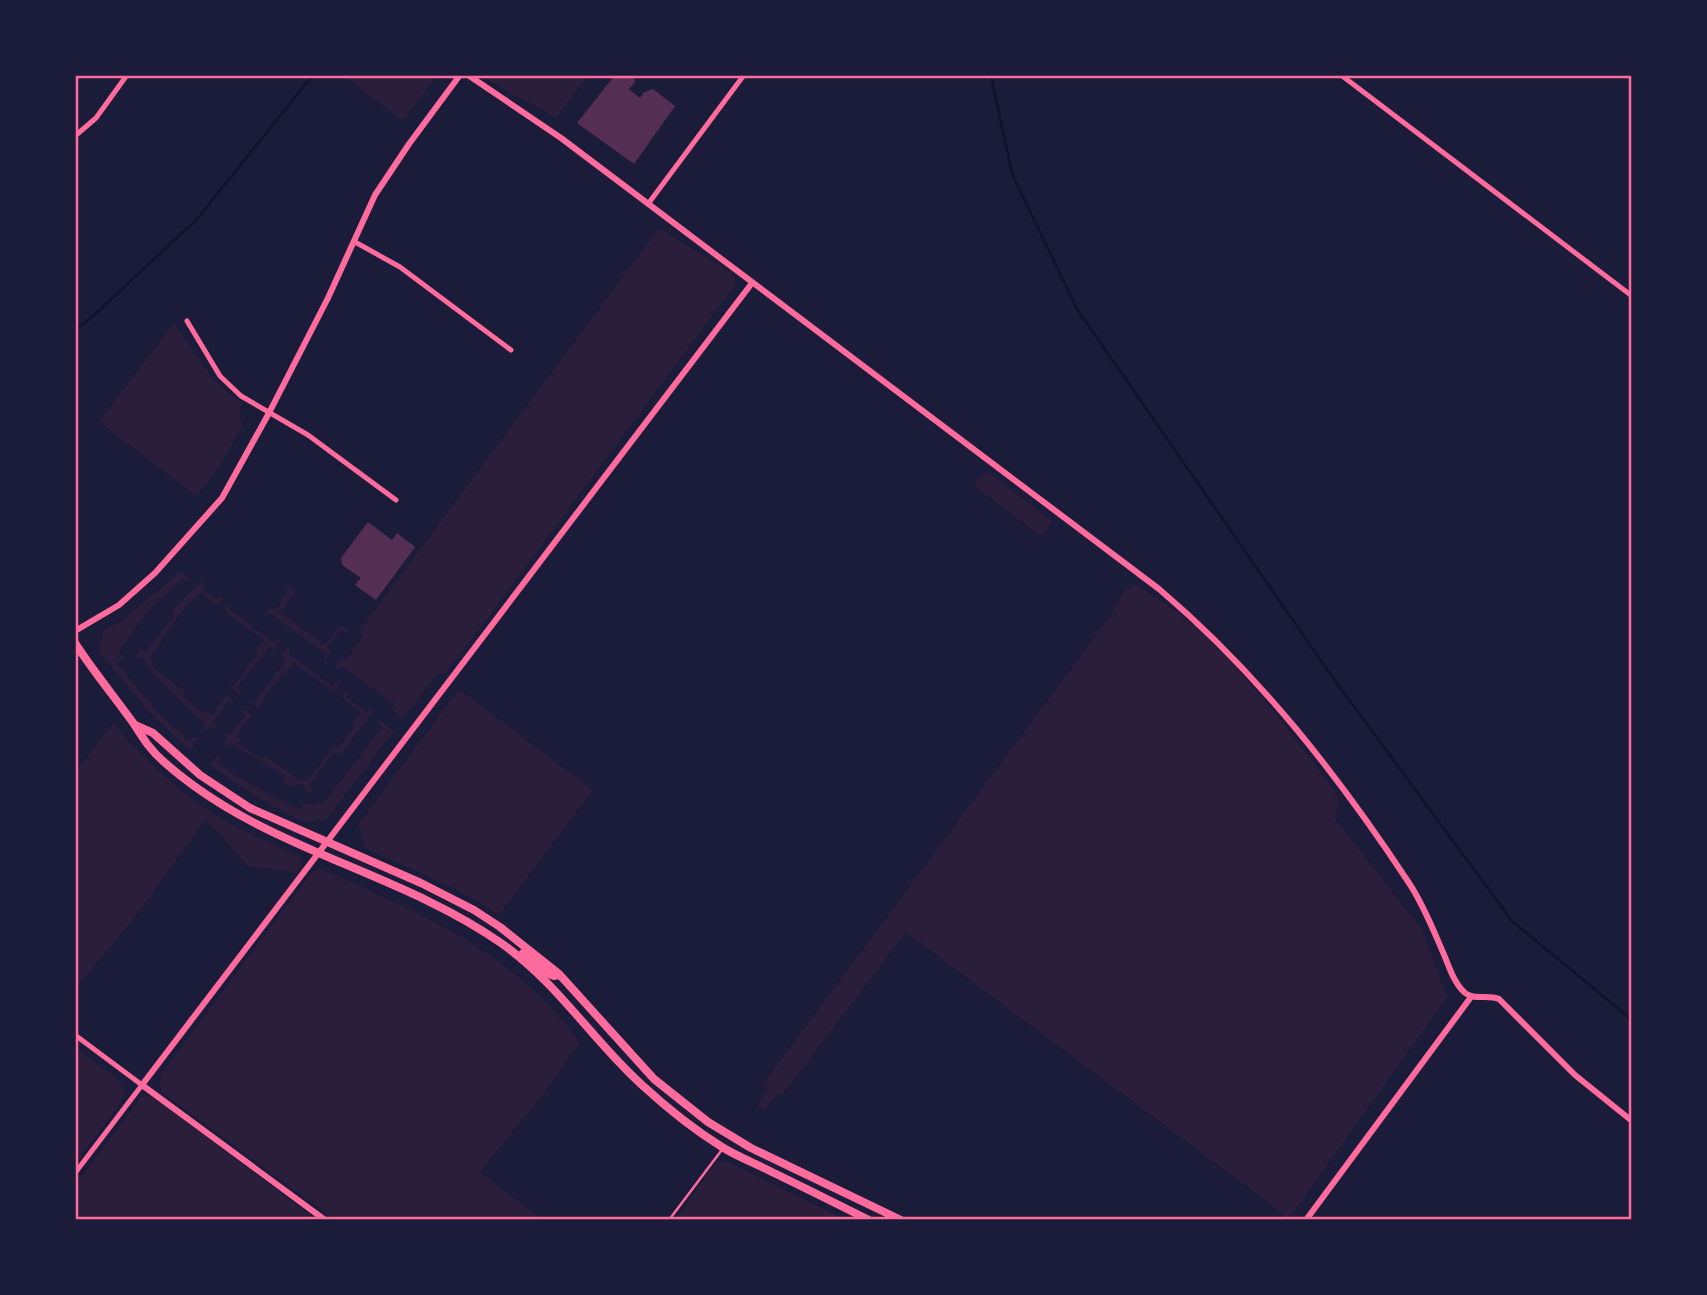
<svg xmlns="http://www.w3.org/2000/svg" width="1707" height="1295" font-family="Roboto,sans-serif">
<rect width="100%" height="100%" fill="#1b1b3a"/>
<g fill="#2a1e3b">
<path d="M344,75h90l-2,7 -29,39z"/>
<path d="M479,75h109l-32,43z"/>
<path d="M659,228l70,44 7,8 -1,5 -252,339 -36,47 -10,3 -34,44 -12,-9 3,-5 -53,-38 -5,3 -1,-3 5,-7 5,2 19,-26 -3,-5 5,-8z"/>
<path d="M174,323l41,59 26,21 -2,13 4,9 -24,42 -22,29 -98,-74z"/>
<path d="M984,472l5,1 63,48 -10,16 -68,-51z"/>
<path d="M181,571l9,9 -4,2 -4,-3 -33,30 -31,43 6,5 -7,6 43,52 29,26 4,-4 5,2 -6,10 -5,-1 -39,-37 -49,-60 4,-21 20,-10z"/>
<path d="M202,581l2,3 -2,5 15,11 3,-4 2,2 -5,7 -17,-13 -6,9 -3,-2 -40,57 2,12 33,24 -3,5 22,17 2,-2 5,3 15,-20 7,7 -1,2 -5,-3 -15,21 4,4 -2,3 -5,-2 -5,5 -3,-4 3,-4 -52,-51 -11,-15 -7,-1 5,-8 5,3 29,-36 -2,-6z"/>
<path d="M1136,584c19,14 39,25 57,41 55,48 98,109 142,167l4,12 -5,13 88,113 25,67 -159,223 -10,-10 -372,-278 -123,162h-5l-14,17 -7,-5 11,-18 -5,-4 348,-469 14,-25z"/>
<path d="M288,585l8,6 -16,21 44,33 17,-20 7,5 -2,3 -5,-3 -14,18 4,5 -6,8 -1,-2 2,-5 -56,-41 -4,3 -2,-1 7,-8 5,3 12,-19 -3,-3z"/>
<path d="M230,603l2,2 -3,4 45,34 4,-4 2,2 -6,9 -5,-3 -32,41 4,4 -1,3 -12,-10 5,1 24,-31 -2,-3 9,-12 -38,-27 -1,-4z"/>
<path d="M288,647l2,3 -2,3 45,34 3,-4 3,3 -5,7 -40,-30 -9,12 -2,-2 -24,32 3,3 -3,2 -10,-10 6,2 31,-42 -5,-4z"/>
<path d="M459,689l134,101 -94,125 -41,-25 -96,-43 2,-3 -4,-16 -3,-2z"/>
<path d="M346,691l3,1 -3,5 21,15 3,-4 3,4 -33,43 -6,-3 -25,34 4,4 -4,4 -5,-3 1,-5 -6,-2 -5,4 -11,-6 1,-7 -54,-32 -4,4 -3,-2 4,-7 -3,-5 6,2 15,-20 -4,-4 3,-2 8,5 -16,22 5,4 -2,3 22,17 4,-4 32,22 1,3 11,-2 25,-34 4,3 17,-22 -2,-2 8,-11 -20,-16z"/>
<path d="M379,720l15,11 -68,89c-5,-1 -10,2 -16,2 -20,-2 -84,-44 -101,-58l9,-10 2,4 -3,5c27,18 54,33 83,46l3,-5 13,1 3,-4 4,3 59,-77 -4,-4z"/>
<path d="M113,723c28,33 60,64 96,88 29,19 62,31 92,47l1,6 -5,9 -50,-7 -24,-29 -18,-17 -69,96 -61,73v-216z"/>
<path d="M319,868c104,46 189,80 261,174l-36,51 -64,79 59,45 -3,3h-201l-173,-128 -3,-9 3,-10 150,-201z"/>
<path d="M75,1048l44,32 6,12 -4,10 -46,61z"/>
<path d="M148,1095l5,2 164,123h-242v-34l66,-89z"/>
<path d="M719,1161l9,1 119,58h-172l41,-58z"/>
</g>
<g fill="none" stroke-linecap="round" stroke-linejoin="round">
<g stroke="#12122b" stroke-width="2.5">
<path d="M991,75l21,99 65,135 256,369 179,243 120,99"/>
<path d="M75,330l17,-13 105,-98 116,-144"/>
</g>
</g>
<g fill="#542f53">
<path d="M615,75l19,1 1,6 -6,7 11,9 4,-6 9,-3 22,17 -41,58 -57,-41z"/>
<path d="M368,522l24,18 5,-7 18,14 -39,53 -21,-15 6,-7 -19,-13 -1,-7z"/>
</g>
<g fill="none" stroke-linecap="round" stroke-linejoin="round">
<path stroke="#ff6b9d" stroke-width="2.5" d="M669,1220l52,-69"/>
<g stroke="#ff6b9d" stroke-width="5">
<path d="M1341,75l291,221"/>
<path d="M75,136l21,-18 31,-43"/>
<path d="M648,204l96,-129"/>
<path d="M355,242l45,25 111,83"/>
<path d="M187,321l33,55 21,20 67,39 88,65"/>
<path d="M75,1035l67,50 -67,88"/>
</g>
<g stroke="#ff6b9d" stroke-width="6">
<path d="M468,75l93,63 598,451c99,84 179,186 250,294 14,21 23,44 33,67 6,13 11,32 22,42 9,9 24,2 35,7l76,76 57,46"/>
<path d="M75,631l44,-26 36,-32 67,-75 47,-85 59,-115 47,-103 34,-51 51,-69"/>
<path d="M325,1220l-183,-135 610,-802"/>
<path d="M1306,1220l165,-223"/>
</g>
<g stroke="#ff6b9d" stroke-width="8">
<path d="M75,643c18,28 39,53 59,81 9,14 16,26 29,37 99,89 232,108 338,182 58,41 91,97 141,142 25,23 51,44 80,62 16,10 35,17 52,26 31,15 63,31 95,47"/>
<path d="M135,725l18,8 47,42 50,33 171,75 53,27 26,17 59,47 95,105 54,43 43,26 150,72"/>
<path d="M523,953l26,21 5,2 4,-1"/>
</g>
</g>
<rect width="1707" height="1295" fill="none" stroke="#1b1b3a" stroke-width="154"/>
<rect x="77" y="77" width="1553" height="1141" fill="none" stroke="#ff6b9d" stroke-width="2.5"/>
</svg>
